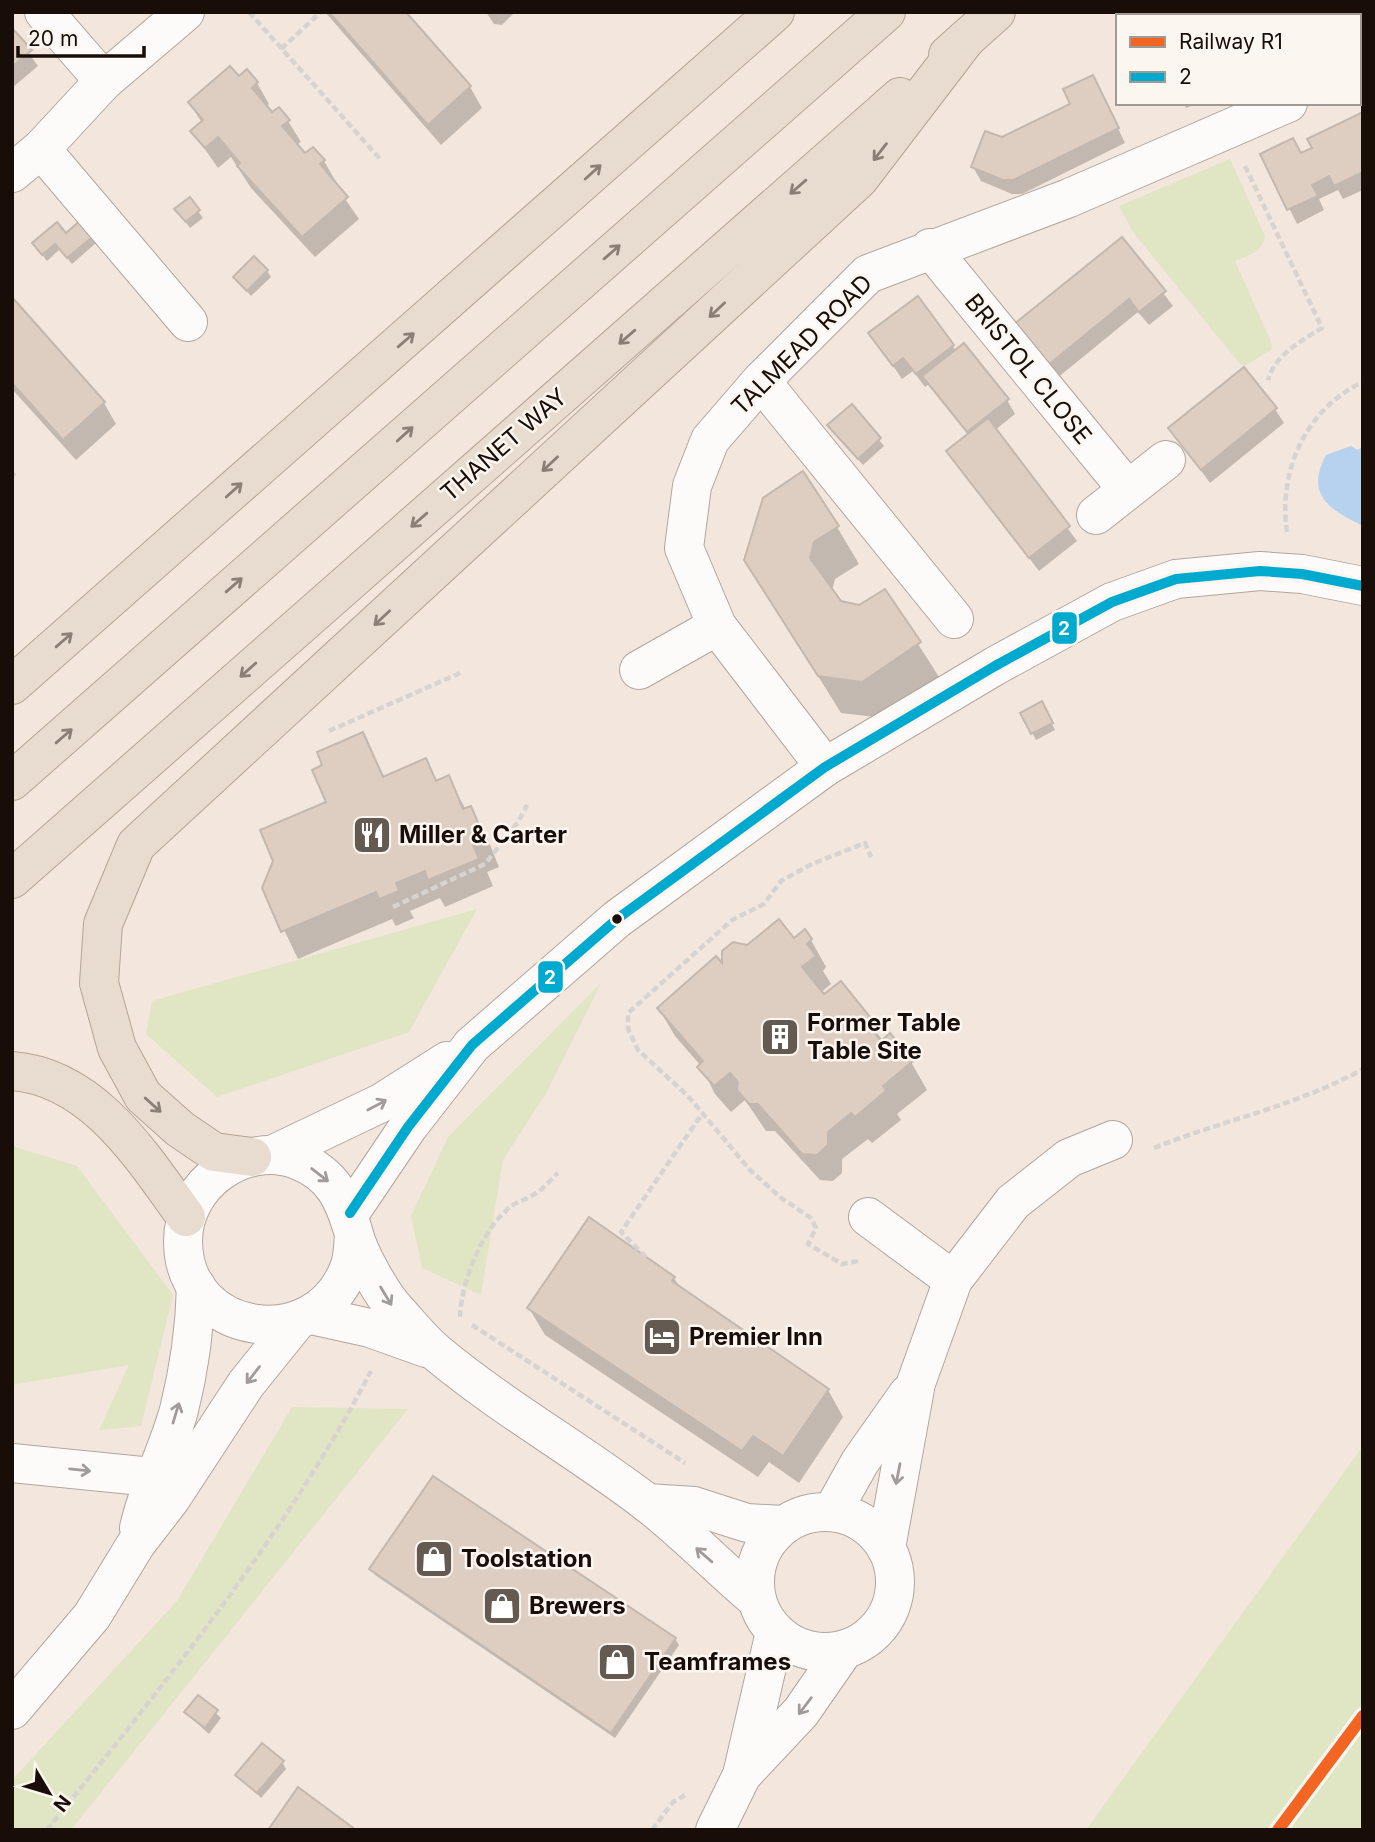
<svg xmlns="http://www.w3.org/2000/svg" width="1375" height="1842" font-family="Inter,sans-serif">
<rect width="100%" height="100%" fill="#f3e6dc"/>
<g fill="#e0e5c4">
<path d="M1230,159l35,77c-2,17 -17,19 -30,25l37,83 -1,6 -25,15 -6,-1 -107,-132 -14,-26z"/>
<path d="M477,909l-68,123 -192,65 -71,-63 6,-33z"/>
<path d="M601,983l-56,112 -42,65 -22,135 -59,-27 -11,-52 37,-79z"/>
<path d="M12,1146l65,20 96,129 -32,131 -42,4 30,-65 -117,20z"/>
<path d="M292,1407l116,2 -337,421h-59v-50l165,-179z"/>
<path d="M1363,1446v384h-277z"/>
</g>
<path fill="#b6d2ee" d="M1351,446l7,4 5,-4v80c-34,-17 -58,-31 -37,-71z"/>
<g fill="#0003">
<path d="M325,12h79l66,75 12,21 -41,37z"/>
<path d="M486,12h27l1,1 -12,12 -8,-1z"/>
<path d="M12,31l26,35 -26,22z"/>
<path d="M238,79l19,4 12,21 -3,3 6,7 16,7 13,21 -5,3 9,10 19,6 12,21 -2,1 25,36 -44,38 -64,-69 -20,-31 -13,11 -25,-36 9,-9 -12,-20z"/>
<path d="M1100,91l25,52 -103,51h-10l-31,-13 -8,-14 29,-28z"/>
<path d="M1184,103h13l-11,5z"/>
<path d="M1363,114v76l-20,9 -5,-9 -19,9 5,11 -27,14 -34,-69h38z"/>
<path d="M190,200l13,18 -13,10 -13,-18z"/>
<path d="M105,235l-33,29 -12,-15 -13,12 -13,-17 32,-8z"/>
<path d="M1122,239l51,67 -24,19 -11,-13 -82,67 -32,-39z"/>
<path d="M267,271l4,6 -20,19 -16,-19z"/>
<path d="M917,298l39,53 51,49 8,14 -20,16 82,111 -38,30 -91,-120 21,-16 -40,-51 -4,3 -12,-16 -11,8 -31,-46z"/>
<path d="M12,300l92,103 12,21 -40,36 -64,-71z"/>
<path d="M851,406l33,40 -21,19 -30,-34z"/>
<path d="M1275,409l9,14 -74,60 -39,-54z"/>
<path d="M837,527l22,37 -24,15 -3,12 8,12 19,4 25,-16 57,89 -57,38 -43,-5 -95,-153z"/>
<path d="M1041,703l14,27 -19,10 -14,-27z"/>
<path d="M362,734l23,44 40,-18 13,22 10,-5 18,33 4,-2 16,27 13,32 -12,5 6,14 -48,21 -5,-9 -30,13 4,7 -18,8 -4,-7 -94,40 -34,-71 64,-85 -4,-37z"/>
<path d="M794,940h17l15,27 -3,4 8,13 -11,9 4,4 17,-14 42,58 28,21 16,28 -30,24 4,6 -29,23 -4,-4 -26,20v14l-9,8 -13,-1 -45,-49h-9l-21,-31 -14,12 -16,-18 -14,-28 -26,-30 -16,-27 57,-50 9,6 23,-18z"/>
<path d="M674,1278l6,10 148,102 15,27 -44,66 -30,-21 -11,15 -213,-142 -16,-27z"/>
<path d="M371,1569l304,70 4,6 -64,93 -240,-163z"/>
<path d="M198,1697l23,21 -12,16 -23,-21z"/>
<path d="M282,1762l4,7 -25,29 -23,-23z"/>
</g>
<g fill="#decec2" stroke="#c3b8af" stroke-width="2">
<path d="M329,12h77l65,74 -43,39z"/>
<path d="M1244,12h63l1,4h-70z"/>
<path d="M12,28l20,22 -20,17z"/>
<path d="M230,66l9,10 8,-7 11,13 -6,6 20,24 7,-5 11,13 -8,6 23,27 8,-6 12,13 -5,4 28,33 -46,40 -65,-71 3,-3 -22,-26 -13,11 -15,-17 13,-11 -15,-18z"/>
<path d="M1093,75l26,53 -106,52h-10l-32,-13 14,-36 17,6 68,-33 -7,-15z"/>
<path d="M1363,112v60l-29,14 -5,-10 -17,9 6,11 -31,14 -27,-56 33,-16 8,15 11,-5 -5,-9z"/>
<path d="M190,197l10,13 -14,12 -12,-13z"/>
<path d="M90,212l13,16 -36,30 -12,-14 -13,11 -10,-12 25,-21 9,11z"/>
<path d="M1122,237l44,54 -27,21 -10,-13 -82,67 -34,-41z"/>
<path d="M254,256l14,14 -21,21 -14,-14z"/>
<path d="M918,296l36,49 -38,29 -13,-16 -10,8 -25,-33z"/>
<path d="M12,297l93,105 -42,38 -51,-57z"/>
<path d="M964,343l45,56 -42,33 -45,-56z"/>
<path d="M1244,367l33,41 -76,62 -33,-42z"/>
<path d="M852,404l29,34 -23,21 -31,-34z"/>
<path d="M988,418l82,108 -41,32 -83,-107z"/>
<path d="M803,471l36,55 -25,16 -4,16 31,43 18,4 26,-16 36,53 -59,40 -44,-6 -74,-116 19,-62z"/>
<path d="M1042,701l11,22 -22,11 -11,-21z"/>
<path d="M363,732l20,45 43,-19 10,23 13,-6 14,34 8,-3 14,33 -12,6 6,14 -51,21 -3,-9 -29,12 3,8 -20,8 -3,-7 -95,40 -19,-44 11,-27 -13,-31 66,-28 -14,-32 10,-5 -5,-13z"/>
<path d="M779,919l15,19 11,-9 7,10 -5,5 9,12 -14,11 22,27 17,-13 33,41 -5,4 12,15 9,-8 23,28 -30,25 3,5 -31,26 -4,-4 -23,19v13l-11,10 -15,-1 -44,-50h-9l-12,-14 1,-8 -8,-9 -16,13 -17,-19 6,-6 -46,-53 59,-52 6,7v-12l11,-9 14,3z"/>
<path d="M589,1217l86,60 -3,4 157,108 -46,67 -30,-20 -11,15 -215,-143z"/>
<path d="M433,1476l243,162 -65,95 -242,-164z"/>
<path d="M198,1695l20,15 -13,18 -21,-16z"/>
<path d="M262,1743l22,18 -27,32 -22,-18z"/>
<path d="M298,1787l58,43h-88z"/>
</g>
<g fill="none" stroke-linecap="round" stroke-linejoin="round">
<g stroke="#b1a69e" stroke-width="40">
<g id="minor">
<path d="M44,12l60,69"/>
<path d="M1359,71l4,-1"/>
<path d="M41,149l147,173"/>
<path d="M12,173l29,-24 63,-68 81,-69"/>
<path d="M930,248l197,241"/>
<path d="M761,381l193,238"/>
<path d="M1096,515l70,-55"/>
<path d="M639,670l78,-44"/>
<path d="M825,767l-108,-141 -33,-78 8,-62 18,-46 51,-59 107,-107 201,-76 219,-95"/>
<path d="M272,1155l109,-52 66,-42"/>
<path d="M350,1213l58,-86 64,-82 145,-126 208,-152 170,-101 117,-64 64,-23 84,-8 42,3 61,12"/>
<path d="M868,1217l85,63"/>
<path d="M354,1236c-1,10 -1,23 -5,32 -33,89 -166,68 -166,-27 0,-57 61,-101 114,-81 37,14 47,40 57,74 5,20 28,61 42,76 13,14 26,31 41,43 66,55 141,97 209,149 38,29 73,66 110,97"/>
<path d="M311,1315l59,13 56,20"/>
<path d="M12,1463l140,14"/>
<path d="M647,1503l47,3 53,17 37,2"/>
<path d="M832,1512l28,-50 48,-68"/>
<circle cx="825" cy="1582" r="70"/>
<path d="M139,1528c9,-41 29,-78 40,-118 10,-40 16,-82 17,-124"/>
<path d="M886,1548l30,-165 37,-103 60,-78 56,-44 44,-18"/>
<path d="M12,1710l80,-94 44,-72 34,-44 76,-116 50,-62"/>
<path d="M742,1775l59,-63 43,-62"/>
<path d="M715,1830l27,-55 33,-143"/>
</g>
</g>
<g stroke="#b4a494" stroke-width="40">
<g id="highway">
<path d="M948,55l48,-43"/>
<path d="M12,685l763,-673"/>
<path d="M12,781l874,-769"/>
<path d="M12,879l888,-782"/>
<path d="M12,1071c82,6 131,87 174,146"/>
<path d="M252,1157l-38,-5 -34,-23 -37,-33 -26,-48 -18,-65 4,-59 33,-79 723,-666 107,-140"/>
</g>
</g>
<g stroke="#d7d3d0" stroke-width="4.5" stroke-dasharray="7 3.5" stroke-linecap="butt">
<path d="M249,12l132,148"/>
<path d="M1360,12l3,6"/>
<path d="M281,49l40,-37"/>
<path d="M1245,166l77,162c-21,13 -47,27 -54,52"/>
<path d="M12,473l3,3"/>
<path d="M1287,532c-9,-60 18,-123 76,-150"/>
<path d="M329,731l131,-58"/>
<path d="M393,907l92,-43 33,-42 9,-17"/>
<path d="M1154,1148c69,-28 143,-42 209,-79"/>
<path d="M646,1257l-25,-25 81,-118"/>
<path d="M858,1261l-16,3 -34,-20 8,-16 -5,-10 -31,-21 -30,-27 -62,-74 -50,-46 -10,-21v-16l104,-93 32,-16 17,-23 31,-17 53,-21 6,14"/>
<path d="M460,1317c1,-35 23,-91 53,-112 6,-4 14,-6 20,-10 10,-5 17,-15 25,-22"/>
<path d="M472,1325l213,138"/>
<path d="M47,1830c117,-146 237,-292 324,-459"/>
<path d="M652,1830l21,-28 12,-7"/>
</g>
<use href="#minor" stroke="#fdfbfa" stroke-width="38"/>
<use href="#highway" stroke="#e7dccf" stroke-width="38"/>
<g stroke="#fcf6f1" stroke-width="16">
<path id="bus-1" d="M350,1213l58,-86 64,-82 145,-126 208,-152 170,-101 117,-64 64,-23 84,-8 42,3 61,12"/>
</g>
<use href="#bus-1" stroke="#00a9ce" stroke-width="10"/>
<g stroke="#fcf6f1" stroke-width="18">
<path id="rail-1" d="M1278,1830l85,-114"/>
</g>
<use href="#rail-1" stroke="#f26522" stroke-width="12"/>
</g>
<defs><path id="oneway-shaft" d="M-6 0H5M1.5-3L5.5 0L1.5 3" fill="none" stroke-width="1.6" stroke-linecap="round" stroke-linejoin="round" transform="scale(1.75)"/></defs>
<g stroke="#8a7f75">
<use href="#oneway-shaft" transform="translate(880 152) rotate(128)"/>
<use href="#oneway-shaft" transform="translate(593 172) rotate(-42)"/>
<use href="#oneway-shaft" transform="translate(798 187) rotate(139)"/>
<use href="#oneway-shaft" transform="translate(612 252) rotate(-41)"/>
<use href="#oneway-shaft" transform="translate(717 310) rotate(137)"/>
<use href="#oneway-shaft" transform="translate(627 337) rotate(139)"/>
<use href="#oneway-shaft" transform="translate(406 340) rotate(-41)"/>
<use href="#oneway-shaft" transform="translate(405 434) rotate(-42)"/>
<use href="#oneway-shaft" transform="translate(550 464) rotate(137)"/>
<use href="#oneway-shaft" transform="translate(234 490) rotate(-42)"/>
<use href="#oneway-shaft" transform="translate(419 520) rotate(139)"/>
<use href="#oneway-shaft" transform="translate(234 585) rotate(-41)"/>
<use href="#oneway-shaft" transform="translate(382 618) rotate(137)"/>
<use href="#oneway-shaft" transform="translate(64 640) rotate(-41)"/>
<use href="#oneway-shaft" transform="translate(248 670) rotate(138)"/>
<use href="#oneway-shaft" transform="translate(64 736) rotate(-41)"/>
<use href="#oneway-shaft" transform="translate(153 1105) rotate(42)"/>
</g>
<g stroke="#a19c99">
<use href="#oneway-shaft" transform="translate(377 1105) rotate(-28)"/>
<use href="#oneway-shaft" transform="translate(320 1175) rotate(38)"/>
<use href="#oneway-shaft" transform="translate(386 1296) rotate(59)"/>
<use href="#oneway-shaft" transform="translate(253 1375) rotate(128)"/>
<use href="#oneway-shaft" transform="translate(176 1413) rotate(-73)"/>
<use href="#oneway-shaft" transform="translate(80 1470) rotate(6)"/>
<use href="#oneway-shaft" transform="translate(898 1474) rotate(101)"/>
<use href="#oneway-shaft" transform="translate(704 1555) rotate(-139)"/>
<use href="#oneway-shaft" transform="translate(805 1706) rotate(127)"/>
</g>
<defs>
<g id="restaurant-square" transform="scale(2.0125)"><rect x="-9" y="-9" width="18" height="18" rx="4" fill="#655a52" stroke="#fcf6f1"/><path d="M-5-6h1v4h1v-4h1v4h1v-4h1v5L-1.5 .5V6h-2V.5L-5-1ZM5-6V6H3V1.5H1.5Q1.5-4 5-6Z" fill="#fff"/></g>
<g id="building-square" transform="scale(2.0125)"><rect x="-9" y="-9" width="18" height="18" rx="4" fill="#655a52" stroke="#fcf6f1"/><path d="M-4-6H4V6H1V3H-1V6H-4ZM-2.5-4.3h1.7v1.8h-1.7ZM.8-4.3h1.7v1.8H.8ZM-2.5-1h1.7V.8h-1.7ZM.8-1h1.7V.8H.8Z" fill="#fff"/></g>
<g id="hotel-square" transform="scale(2.0125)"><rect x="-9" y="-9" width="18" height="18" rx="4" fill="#655a52" stroke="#fcf6f1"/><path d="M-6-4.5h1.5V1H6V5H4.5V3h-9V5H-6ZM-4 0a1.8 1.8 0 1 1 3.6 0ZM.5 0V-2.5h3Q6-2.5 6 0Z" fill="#fff"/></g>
<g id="shop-square" transform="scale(2.0125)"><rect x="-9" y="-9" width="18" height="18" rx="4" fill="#655a52" stroke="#fcf6f1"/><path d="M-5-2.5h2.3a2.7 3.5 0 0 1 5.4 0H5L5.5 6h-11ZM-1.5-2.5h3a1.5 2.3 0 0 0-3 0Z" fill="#fff"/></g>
</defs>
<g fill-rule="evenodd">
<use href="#restaurant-square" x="372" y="835"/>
<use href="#building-square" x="780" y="1037"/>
<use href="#hotel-square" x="662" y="1337"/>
<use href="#shop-square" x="434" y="1559"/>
<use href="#shop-square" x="502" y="1606"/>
<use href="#shop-square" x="617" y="1662"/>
</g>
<circle fill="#180e07" stroke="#fcf6f1" stroke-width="2.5" cx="617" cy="919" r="6"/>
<g text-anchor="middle" stroke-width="5" stroke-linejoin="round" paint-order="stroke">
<g font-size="24" fill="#180e07" stroke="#fcf6f1">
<text transform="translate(802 345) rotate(-45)" y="8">TALMEAD ROAD</text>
<text transform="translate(1028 369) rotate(51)" y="8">BRISTOL CLOSE</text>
<text transform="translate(504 445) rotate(-41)" y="8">THANET WAY</text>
</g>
<g font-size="24" font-weight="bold" fill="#180e07" stroke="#fcf6f1" text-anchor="start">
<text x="399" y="843">Miller &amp; Carter</text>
<text x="807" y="1031">Former Table<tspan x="807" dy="28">Table Site</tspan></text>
<text x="689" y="1345">Premier Inn</text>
<text x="461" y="1567">Toolstation</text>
<text x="529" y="1614">Brewers</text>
<text x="644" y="1670">Teamframes</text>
</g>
</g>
<g stroke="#fcf6f1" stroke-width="2.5">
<rect x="1051" y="611" width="27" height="34" rx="7" fill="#00a9ce"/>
<rect x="537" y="960" width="27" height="34" rx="7" fill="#00a9ce"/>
</g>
<g font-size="19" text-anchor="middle" font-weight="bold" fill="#fff">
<text x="1064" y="635">2</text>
<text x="550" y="984">2</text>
</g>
<rect width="1375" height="1842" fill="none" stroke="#180e07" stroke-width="28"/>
<rect x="1116" y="14" width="245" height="91" fill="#fcf6f1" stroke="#a19993" stroke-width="2"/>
<rect x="1130" y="37" width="35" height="10" fill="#f26522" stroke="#a19993" stroke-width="2"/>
<text x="1179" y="49" font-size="21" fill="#180e07">Railway R1</text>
<rect x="1130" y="72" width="35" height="10" fill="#00a9ce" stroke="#a19993" stroke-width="2"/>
<text x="1179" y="84" font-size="21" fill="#180e07">2</text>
<g transform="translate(49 1793) rotate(128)" stroke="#fcf6f1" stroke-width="5" paint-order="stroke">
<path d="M0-5L12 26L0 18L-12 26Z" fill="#180e07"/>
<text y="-10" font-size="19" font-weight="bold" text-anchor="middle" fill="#180e07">N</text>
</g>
<path d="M18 46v10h126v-10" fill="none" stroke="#180e07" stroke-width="3.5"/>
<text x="28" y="46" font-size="21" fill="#180e07" stroke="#fcf6f1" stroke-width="5" paint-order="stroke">20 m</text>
</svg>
